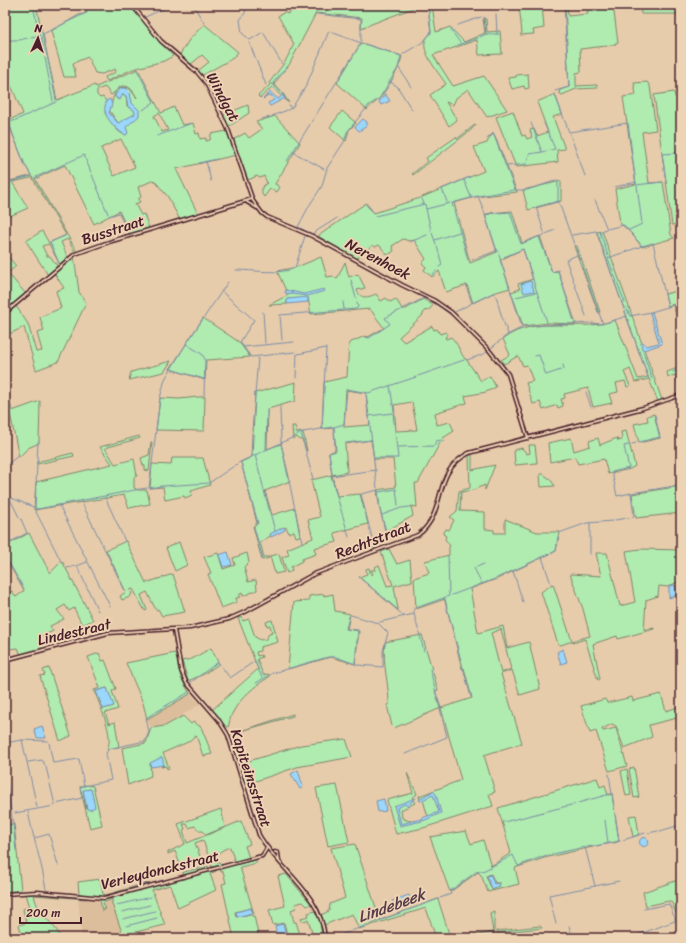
<svg xmlns="http://www.w3.org/2000/svg" width="686" height="943" font-family="Sriracha,sans-serif">
<rect width="100%" height="100%" fill="#e7ccab"/>
<filter id="ink" filterUnits="userSpaceOnUse"><feTurbulence type="fractalNoise" baseFrequency=".025" numOctaves="2"/><feDisplacementMap in="SourceGraphic" scale="8" xChannelSelector="R" yChannelSelector="G"/><feConvolveMatrix kernelMatrix="1 2 1 2 8 2 1 2 1" color-interpolation-filters="sRGB"/></filter>
<g filter="url(#ink)">
<g fill="#dcbd9c">
<path d="M190,694l10,10 -35,22 -14,2 -4,-9z"/>
<path d="M78,898l21,2 3,10 3,-1 -2,-6 9,-4 11,36h5l-6,3h-40z"/>
</g>
<g fill="#b0ebaf" stroke="#7d856d" fill-rule="evenodd">
<path d="M5,5h31l21,95 38,-15 1,2 42,-18 23,44 13,-6 8,18 11,-2 3,11 3,-1 1,6 6,-1v3l4,-1 1,-6 16,-3 9,24 -60,14 22,45 -18,6 -12,-23 -14,-17 -16,7 3,10 -3,2 2,3 -5,2 6,11 3,-1 5,14 -19,6 -11,-23 -25,13 -29,-59 -30,14 42,73 -2,1 -7,-14 -7,3 7,16 -8,7 -11,-21 -7,2 5,10h3l8,11 -10,8 -22,-34 16,-10 7,12 17,-8 -41,-70 -16,-40 -4,-2 1,-4h5l12,-5 -18,-43zM122,86c8,-1 12,6 15,12l-8,-10 -9,-1c-9,7 -6,15 -11,23l9,13 3,1 1,5 4,6c-10,-2 -15,-14 -21,-22l2,-11 -4,-5 -3,1 -3,-3v-5l8,-3 6,8zM121,88h4l5,5v14l-3,-1 -1,-10 -3,-2 -4,6 -3,-2 -1,-2zM159,113l9,17 -6,2 -8,-16zM121,139l14,28 -21,9 -13,-28z"/>
<path d="M85,5h45l43,51 -9,5 -31,8 -26,12 -2,-4 11,-5 -1,-3 -13,5 -7,-1 -7,-16 -15,6 3,14h-12l-13,-46 28,-16 8,-2z"/>
<path d="M301,5h120l-60,23 1,-10 -46,-5 -27,52 -15,19 10,11 5,8 -17,-16 -12,11 -2,-2 12,-11 -1,-2 16,-21 9,-18 -16,-28 7,-4 2,2z"/>
<path d="M428,5h4l4,27 14,-5 14,15 21,-9 -2,-14h3l1,13 13,-1 2,23 -23,1 -2,-15 -44,15 20,31 31,-10 23,34 -20,7 -19,-28 -12,9 -3,7 -7,-3 11,18 -8,6 -19,-31 16,-11c-6,-9 -24,-31 -21,-42 0,-4 5,-7 6,-11z"/>
<path d="M519,5h23l2,23 -11,2 1,4 -14,1 2,-2z"/>
<path d="M565,5h2l1,11 20,-2 -1,-9h26l5,38h-3v2l-35,4 1,23 -5,1v13l21,-1v3l-21,1 -14,6 -3,-2 1,-3 9,-3z"/>
<path d="M640,5h41v9h-40z"/>
<path d="M204,24l34,28 -5,6 -30,17 -5,-4 11,-9 -7,-7 -12,10 -11,-9 10,-16z"/>
<path d="M361,43l41,13c-2,12 -15,34 -23,43 -4,5 -8,5 -12,11l-30,-27z"/>
<path d="M528,74l1,14 -4,1 -1,-3 -12,3 -4,-11 8,-1v-2z"/>
<path d="M647,82l3,4 6,44 -14,2 7,51 14,-1 8,53 3,3 -32,9 -10,-13 -12,-11 -5,-34 21,-5 -13,-87 13,-2 -2,-12z"/>
<path d="M674,92l1,5 6,-1v128l-9,1 -18,-130z"/>
<path d="M555,94l7,20 -9,3 12,32 -8,1 1,12 -42,5 -20,-50 17,-6 9,25 3,-1 2,4 5,-2 -2,-7 4,-1 3,7 11,-4 -11,-30z"/>
<path d="M248,105l1,8 -21,14 -5,-12z"/>
<path d="M342,111l14,12 -7,7 -3,11 -16,-14z"/>
<path d="M275,116l25,27 -25,41 5,3 -3,5 -7,-3 -6,8 -2,-3v-7l5,-4 -3,-7 -4,2 -3,-2 -9,4 -15,-40 12,-7 4,5 13,-9 -6,-7z"/>
<path d="M476,124l-5,6 -58,45 -1,-1 16,-13 -2,-3 30,-21 1,2z"/>
<path d="M494,134l23,58 -42,5 -21,6 16,60 27,-11 -12,-37 5,-1v-1l22,-2 10,32 18,-7 12,36 6,-1 18,53 -28,-1 -25,3 -12,-34 9,-3 -2,-5 15,-5 -10,-30 -23,11 10,28 -17,5 -20,10 -6,-18 -21,7 -7,-21 -7,6 -8,-7 2,-3 -4,-4 4,-4 -12,-19 -5,1 -6,-2 -11,7 2,5 -6,4 -9,-10 -4,2 -2,-2 -17,14 -38,-23 48,-33 8,10 46,-15 64,-27 -10,-24 13,-4 3,-6z"/>
<path d="M30,176l1,2 -19,4 16,26 -18,8 -3,-6 -2,1v-29z"/>
<path d="M561,181v20l-33,9 -5,-20z"/>
<path d="M602,231l60,169 -4,2 -9,-23 -14,3 -5,-13 -6,3 6,14 -3,1 -2,-6 -9,2 2,9 -9,2 3,9 -19,4 -5,-19 -24,6 1,4 -4,1 2,7 -5,2 -1,-3 -14,5 -3,-8 -7,2 -7,-21 7,-2 -6,-16 -4,1 -5,-10 -14,8 -3,-4 9,-5 -7,-16c35,-26 75,-5 112,-19l23,59 10,-2 -51,-145z"/>
<path d="M574,246h3l23,66h-2z"/>
<path d="M5,253l11,13 -7,6 -4,-5z"/>
<path d="M74,256l5,36 7,11 -28,59 -22,8 -12,-43 -19,9v-21l11,-9 12,18 8,28 6,-1 -5,-18 7,-2 -4,-14 21,-9 -5,-17 8,-3 -10,-15z"/>
<path d="M321,257l6,20 5,-1 5,3 8,-17 4,15 9,-3 7,14 -8,2c3,10 12,7 19,4l5,7 5,-3 4,4 6,-3 6,10h4l17,-10 10,6 -4,5 -5,1 -1,4 -24,22 5,5 28,-16 2,4 3,-1 3,5 6,-2 2,3 -3,2 1,2 5,-2c8,8 8,14 14,22h1l15,22 9,-5 6,11 -10,5 -21,4 2,7 -32,10 2,12 13,-3 4,9 -11,7 1,3 -4,2 -22,40h-3l2,24 -6,-1 2,10 -27,15 -6,-21 -3,-20 19,-3 -3,-28h-19l-3,-19 -26,4 2,28 -15,3 5,21 23,-2 8,30 -34,9 3,9 -23,6 2,6 -14,5v2l-11,6 1,4 -5,2 -5,-16 7,-2 -2,-6 26,-11 -5,-18 12,-3 -9,-37 21,-5 -3,-22 7,-2 -2,-23 -12,1 2,-47 23,-5 2,-34 16,-7 3,1 16,-9 -14,-19 -59,5 -3,-16 -21,1v5l-18,1 19,-10 -11,-24 20,-4zM346,390l20,3 4,32 -26,2zM412,402l5,28 -21,1 -2,-26z"/>
<path d="M5,270l21,24 -21,17z"/>
<path d="M681,290v12l-13,4 -3,-12z"/>
<path d="M681,303v26l-8,-23z"/>
<path d="M203,318l36,24 11,15 -44,3 -1,20 -35,-11z"/>
<path d="M171,361l-7,11 -35,8 2,-8z"/>
<path d="M681,367v22h-1l-5,-14 -7,2 -1,-5z"/>
<path d="M5,379l7,32 28,-10 -1,42 -11,5 -9,9 -14,-68z"/>
<path d="M296,382l-1,19 -27,8 -1,40 14,-5 9,37 -25,10 7,24 23,-7 5,28 -4,1 -2,-6 -5,2 -3,-6 -26,15 4,15h5v1l-7,2 -9,-34 4,-3 -16,-61 11,-5 3,-64z"/>
<path d="M198,397h7l-1,34 -48,-1 4,-32 19,1z"/>
<path d="M654,414l6,24 -21,5 -5,-19 14,-3 -1,-5z"/>
<path d="M292,426h3l1,7 7,-1 4,19 -5,-11h-2l-3,-3 -4,2z"/>
<path d="M626,431l9,35 -5,3 -22,5 -4,-15 -26,5 -3,-7 -25,5 -2,-19 23,-5 3,13 16,-5 -1,-5 9,-3 2,7 17,-7 1,3 4,-1 -1,-8z"/>
<path d="M139,436l1,2 -35,10 10,16 19,-5 3,17 -3,1v11l4,2h9l3,14 -21,4 -5,-13 -90,15 2,-28 76,-18 -12,-17z"/>
<path d="M151,442h1l-3,29 -4,-1v-4l-2,-1 -2,-7 8,-3z"/>
<path d="M529,445h6l2,18 -22,2 -1,-15 8,-2 5,6 3,-1z"/>
<path d="M73,453l1,3 -37,8v-2z"/>
<path d="M469,455h3v15l23,-5 -10,25v-5l-12,5 -12,2 -1,19 25,1v17l9,1v3h11v-14l32,13h23l-4,19 -57,27 -29,11 8,44 25,-7 4,22 22,-6 11,47 -20,6 -8,-25 -11,4 21,69 -38,12 11,37 -6,2 4,12 -70,22 -27,6 -9,-34 26,-7 -6,-20 10,21 -5,4 3,5 -14,7 1,8c8,5 18,3 26,-1l-5,-17 -3,1 -1,-5 42,-16 -20,-72 -47,20 -2,-2 -5,-21h2c0,-23 -7,-39 -4,-63l37,-7 16,55 -3,1 6,17 31,-10 -8,-30 -2,1 -17,-70 -29,10 -2,-31 15,-5 -4,-12 24,-6v-8l1,-1 -5,-7 1,-3 -3,-2 3,-5 3,1 5,-10 -4,-3 7,-6 2,-20 11,-3zM501,629l10,40 -10,4 -10,-40z"/>
<path d="M172,458h31l7,27 -19,6 1,4 -7,3 -1,-2 -19,4 -2,-13 -13,1 2,-24 19,1z"/>
<path d="M540,474h3l7,5 5,7 -14,1z"/>
<path d="M681,486v27l-45,5 -4,-24z"/>
<path d="M29,533l21,40 12,-12 31,59 -11,5 -8,-17 -5,3 -4,-6 -8,5 7,9 -14,7 3,5 -15,7 4,12 -21,5 -3,-7 -9,1 -4,-5v-48l7,-5 4,6 8,-6 -19,-34v-11z"/>
<path d="M126,541l20,42 27,-9 12,38 -23,4 -4,-7 -2,1 -9,-18 -6,3 6,15 -2,1 -12,-22 -3,1 2,3 -2,4 -8,3 -2,-4 6,-4 -20,-42z"/>
<path d="M179,542l8,23 -12,6 -9,-23z"/>
<path d="M389,549l8,15 13,-4 2,21 -18,5 4,24 -39,-33 8,-3 -1,-5 3,-1 2,7 2,-1 -2,-4h5l-1,-3 4,-2 8,21 6,-1 -12,-33z"/>
<path d="M640,549l41,1v30l-13,7 -9,-1 -1,10 -12,4 -2,30 10,-2v1l-36,10 -1,-3 -24,8 7,35 -2,1 -13,-41 -12,4 -1,-2 -11,4 -3,-1 -17,-52 12,-8 19,57 18,-5 -7,-27 -13,-35 31,2 -5,-23h11l13,53 15,-4 -9,-51z"/>
<path d="M218,553l5,16 12,-4 -2,-7 14,-5 2,9 -5,5 4,15 8,-2 1,10 -14,6 -1,-3 -3,2 1,2 -4,1 1,4 -16,6 -13,-34 3,-1 -7,-16z"/>
<path d="M279,554l5,18 -9,2 -5,-18z"/>
<path d="M324,594v2l9,-2 2,17 15,3 -3,15 12,2 -4,33 -24,-7 -43,12 6,-67 15,-1v-5z"/>
<path d="M242,617l1,4 6,-2 6,18 6,3 5,-1 3,-5 3,-1 -2,-8 -3,1 -1,-4 6,-2 6,22 -18,5v4l-4,1 1,4 4,-1 1,2 -5,2 6,16 5,-1 1,3c-13,8 -29,21 -36,35 -3,4 -3,10 -5,15h-2l-14,-17 46,-41 -20,-51z"/>
<path d="M211,648l8,16 -15,10 -16,7 -6,-20 10,-2z"/>
<path d="M99,653l3,8 3,-1 11,29 -4,2 6,18 -13,4 4,11 6,-2 4,25 -12,2c8,-12 -8,-45 -13,-59l6,-2 -12,-31zM107,688l6,18 -10,3 -7,-18z"/>
<path d="M175,653l6,25 9,16 -43,25 -4,-16 -17,-40z"/>
<path d="M49,668l22,68 -11,5 -20,-65 5,-1 -2,-5z"/>
<path d="M661,694l5,17 15,-5v11l-32,8 3,12 -28,11 -8,-22 -4,-2 -10,5 1,2 13,-3 11,38 -18,5 -13,-40 -6,2 -9,-27 24,-7 2,4 25,-6 1,4z"/>
<path d="M293,714v2l-62,18z"/>
<path d="M183,716l8,8 2,-2 8,5 11,27 -9,2 -7,-21 -8,7 -25,11 6,15 -2,1 -1,-3 -5,1 3,-2 -14,-1 1,12 -23,9 -6,-37 24,-5 5,-15 14,-2z"/>
<path d="M346,739l6,18 -55,10 -53,18 -8,-29 10,-3 1,2 -6,1 2,5h6l52,-16z"/>
<path d="M634,767l5,30 -5,1 -5,-29z"/>
<path d="M627,769l4,26 -5,1 -5,-25z"/>
<path d="M597,778l3,9 5,-2 3,10 4,-1 7,47 -75,17 -29,10 4,16 -31,8 -7,-17 -3,-3 -28,20 -20,-55 36,-6 5,13 12,-4 8,26 20,-13 -13,-45zM491,874l4,9h5l-1,4 -7,3 -6,-14z"/>
<path d="M84,785l9,1 9,39 -12,3 -10,-41zM90,789l1,1 -5,19 -3,-18z"/>
<path d="M337,785l12,57 -21,4 -12,-58z"/>
<path d="M221,809l4,18 -19,8 -3,-4h-4l-4,-5 -6,2 -2,-4h-4l2,5 -2,1 4,13 54,-22 9,23 -5,2 4,12 -14,4 -5,-15c-9,3 -13,6 -17,14l6,1 3,3 -10,2 -9,-27 -8,3 6,16h2v4l-20,5 1,4 24,-6 1,3 -25,6 -9,-24 -7,3v-2l17,-8 -7,-20z"/>
<path d="M636,815l3,19 -6,3 -4,-21z"/>
<path d="M14,824l7,66 -16,2v-67z"/>
<path d="M355,844l25,76 58,-21 12,38 -14,1 -10,-30 -67,21 -7,-15 -28,11 -3,-10 8,-4 1,-7 15,-6 -14,-50z"/>
<path d="M255,860l2,3 -17,4 14,47h-1l-2,-6 -16,4 1,5 15,-3 1,2h2l5,22h-25l-12,-54 4,-1 -3,-12 -2,1 -1,-4z"/>
<path d="M216,869v2l-6,3 6,16 -38,18 -8,-23 -18,5 13,35 -42,10 -11,-31v-5l-9,4 2,7 -3,1 -2,-12z"/>
<path d="M286,874l25,30 -4,2 -4,-4 -8,2 1,4 -5,2 3,12h2l5,16h-13l-4,-15 -11,2 -4,-15 16,-4 -7,-30z"/>
<path d="M100,879l3,15 3,1 41,-12v2l-43,12 -25,-3 -1,-12z"/>
<path d="M681,879v36h-4l-5,-12 -3,-2 -23,5 -3,-14z"/>
<path d="M36,893l51,4v2l-53,-4c5,23 18,24 27,43h-38l-4,-13 7,-2 -3,-14 7,-2 -4,-13h8z"/>
<path d="M315,911l5,11 2,16h-11l2,-2 -5,-16 -6,1 -1,-3 8,-2 -1,-3z"/>
<path d="M494,911v22l-27,3 26,-4 -3,-19z"/>
<path d="M540,926l2,2 -45,5v-2z"/>
</g>
<g fill="#9ad7fb" stroke="#7a8da8">
<path d="M121,88h4l5,5 2,10 7,7v6l-13,11 2,6 -2,2c-6,-1 -21,-17 -21,-24 -1,-3 1,-7 1,-10l4,-2 2,5 -3,9 9,10 17,-9 -1,-4 -6,-3 -2,-11 -3,-2 -3,6 -4,-2 -1,-3z"/>
<path d="M270,92l8,7 5,-4 2,3 -15,8 -2,-3 6,-3 -2,-4 -2,-1 -7,4z"/>
<path d="M385,94l5,7 -9,4 -2,-3z"/>
<path d="M363,119l4,3v4l-8,5 -4,-4z"/>
<path d="M531,281l3,10 -10,2 -3,-9z"/>
<path d="M324,289l1,2 -18,5 -22,-3 1,-3 18,4z"/>
<path d="M308,297v5l-21,2v-5z"/>
<path d="M652,312l10,32 -18,6 -2,-1 -1,-6 2,-1 3,4 13,-3 -9,-30z"/>
<path d="M284,527l1,3 -14,7 -1,-3z"/>
<path d="M228,552l4,13 -9,2 -4,-12z"/>
<path d="M675,585l2,10 -8,3v-12z"/>
<path d="M563,649l4,13 -6,2 -4,-12z"/>
<path d="M107,688l7,18 -11,3 -7,-18z"/>
<path d="M42,726l4,12h-9l-3,-9z"/>
<path d="M162,757l2,8 -13,2 -1,-4z"/>
<path d="M298,770l5,17 -3,2 -9,-15z"/>
<path d="M91,789l4,18 -5,3 -3,-1 -4,-19z"/>
<path d="M433,791l3,3 5,19 -18,8 -1,-3 17,-6 -6,-17 -13,6 -1,-2z"/>
<path d="M416,798l-6,5 -1,4 -4,-3 -8,4 4,16 20,-5 1,2 -22,5 -6,-20z"/>
<path d="M384,799l2,12 -8,1 -2,-11z"/>
<circle cx="644" cy="842" r="4.5"/>
<path d="M491,875l3,9 4,-1 1,3 -7,3 -5,-13z"/>
<path d="M409,895l3,9 -17,6 -3,-9z"/>
<path d="M251,908l1,5 -15,4 -1,-5z"/>
<path d="M283,924l4,14h-10l-2,-12z"/>
</g>
<g fill="none" stroke-linecap="round" stroke-linejoin="round">
<g stroke="#7a8da8" stroke-width="1">
<path d="M33,5l6,29"/>
<path d="M193,5l1,2"/>
<path d="M247,5l-2,8 -5,7 2,13 8,7 13,-8 19,32"/>
<path d="M198,7l4,-2"/>
<path d="M195,8l9,15"/>
<path d="M317,14l44,5v22"/>
<path d="M496,14l1,20"/>
<path d="M484,17l2,17"/>
<path d="M143,18l29,-13"/>
<path d="M458,25l23,-8"/>
<path d="M451,30l10,14"/>
<path d="M41,36l8,43"/>
<path d="M480,37l6,-3h13"/>
<path d="M5,40h14l21,-5"/>
<path d="M249,42l17,43"/>
<path d="M458,45l20,-7"/>
<path d="M403,54l20,-12 8,-9 -3,-28"/>
<path d="M286,67l-14,17 9,8 6,10"/>
<path d="M399,68l12,19"/>
<path d="M137,70l17,32 -11,8"/>
<path d="M5,71h1"/>
<path d="M49,81l4,20"/>
<path d="M389,81l8,5 15,24"/>
<path d="M555,91l14,-4 -5,-82"/>
<path d="M555,95l14,37 59,-9 8,62 26,-3"/>
<path d="M56,100l-13,-66 43,-21 -1,-8"/>
<path d="M289,105l2,4 15,-23 23,-55"/>
<path d="M272,116l18,-7"/>
<path d="M261,119l9,-2"/>
<path d="M570,134l15,42"/>
<path d="M157,136l35,-13"/>
<path d="M487,139l6,-6 22,57h12l31,-10v20l45,124 -12,-1"/>
<path d="M15,140l-6,-17 47,-21"/>
<path d="M16,142l8,21 6,11"/>
<path d="M293,152l31,17"/>
<path d="M542,152l13,-3 -11,-26"/>
<path d="M206,161l5,20"/>
<path d="M287,161l74,-118 -30,-11"/>
<path d="M199,163l18,-4"/>
<path d="M507,166l20,-2 2,-10 13,-2 -11,-29"/>
<path d="M34,178l50,-23 24,59"/>
<path d="M464,180l7,17"/>
<path d="M666,182l-4,-28 15,-1 4,1"/>
<path d="M5,183l26,-7"/>
<path d="M615,187l21,-5"/>
<path d="M478,196l7,18 25,-2 11,32 17,-7"/>
<path d="M422,199l2,5"/>
<path d="M595,200l12,29 17,-4 18,21 11,-3 15,64"/>
<path d="M447,202l-5,-13 28,-12"/>
<path d="M366,205l7,7"/>
<path d="M426,209l5,21"/>
<path d="M375,216l50,-12 1,5 24,-6"/>
<path d="M337,218l-25,16 -14,-7 11,-21 13,-20 5,-18 17,-26 3,-10 22,-27 10,-6 19,-31 3,-12 -36,-12"/>
<path d="M606,229l-6,3 8,24"/>
<path d="M555,230l-16,7 13,35 6,-2 16,51"/>
<path d="M629,230l13,-6 -5,-38"/>
<path d="M544,232l-8,-25 23,-6"/>
<path d="M432,233l4,11"/>
<path d="M572,235l24,-4 30,83"/>
<path d="M435,240l24,-8"/>
<path d="M103,242l25,-8 -9,-21 -10,3"/>
<path d="M410,242l17,-7"/>
<path d="M100,243l2,-1"/>
<path d="M437,246l5,19 -3,2"/>
<path d="M497,249l1,3"/>
<path d="M499,255l23,72"/>
<path d="M577,255l-11,5 20,56"/>
<path d="M504,257l19,-8 14,43"/>
<path d="M468,260l-16,-57 26,-7 36,-6"/>
<path d="M472,260l24,-9v-3l-11,-33"/>
<path d="M59,263l-9,-21 15,-6"/>
<path d="M5,266l4,5"/>
<path d="M236,270c15,0 46,5 59,-2l10,-32"/>
<path d="M432,275l4,-4"/>
<path d="M351,280l5,18"/>
<path d="M466,285l1,2"/>
<path d="M5,288l1,2"/>
<path d="M221,291l33,29 -14,22 11,15 44,-5"/>
<path d="M8,292l3,2"/>
<path d="M496,296l2,6"/>
<path d="M516,297l21,-5 10,30"/>
<path d="M429,300l13,8"/>
<path d="M343,302l1,7"/>
<path d="M474,302l19,-9 2,1"/>
<path d="M625,303l-17,-45 34,-12"/>
<path d="M498,304l5,17"/>
<path d="M674,305l7,22"/>
<path d="M626,307l4,9"/>
<path d="M443,309l8,6"/>
<path d="M263,312l2,31"/>
<path d="M455,312l17,-9 -5,-14"/>
<path d="M626,316l10,27"/>
<path d="M630,316l21,-4 30,-9"/>
<path d="M504,323l4,11"/>
<path d="M605,323l22,-7"/>
<path d="M524,327c22,-3 43,-2 65,-4"/>
<path d="M365,337l4,1 21,-14 -5,-6 39,-20 3,1"/>
<path d="M282,340l-2,-25 76,-6 2,-2 -1,-4"/>
<path d="M186,344l16,10 3,5 -1,37"/>
<path d="M636,344l13,35"/>
<path d="M243,347l51,-5"/>
<path d="M643,352l9,27"/>
<path d="M298,354l28,-6 -4,81"/>
<path d="M535,356l4,-1 7,20 18,-6 -1,-4"/>
<path d="M467,360l17,-6 23,-19 16,-8"/>
<path d="M170,369l34,10"/>
<path d="M673,372l8,-3"/>
<path d="M418,376l46,-16"/>
<path d="M296,378l1,-24"/>
<path d="M390,386l4,25"/>
<path d="M586,392l5,15"/>
<path d="M366,393l2,23 25,-3 5,45h-23"/>
<path d="M280,407l1,35"/>
<path d="M655,415l5,23"/>
<path d="M369,417l8,71"/>
<path d="M334,427l10,-3 3,-35 21,4 48,-16"/>
<path d="M252,431l6,-73"/>
<path d="M301,433l12,46"/>
<path d="M297,435l6,-3 30,-5"/>
<path d="M639,442l21,-5"/>
<path d="M281,443l21,99"/>
<path d="M346,443l26,-3"/>
<path d="M398,447l36,-1 2,-5 6,-1"/>
<path d="M266,449l1,-39"/>
<path d="M255,455l8,31"/>
<path d="M251,457l1,-24"/>
<path d="M241,463l17,60 -4,4 9,32"/>
<path d="M5,466l13,-10"/>
<path d="M332,474l-3,-21 6,-3 -1,-23"/>
<path d="M162,486l47,-3 31,-21 56,-26"/>
<path d="M263,487l12,44"/>
<path d="M149,488l11,-90 5,-19 21,-35 42,-62"/>
<path d="M150,488l11,-2"/>
<path d="M141,489l6,-1"/>
<path d="M5,490l3,5"/>
<path d="M379,492l17,-3 2,16"/>
<path d="M631,493l-14,3 -5,-24 17,-4 -5,-22 12,-3"/>
<path d="M9,497l10,20"/>
<path d="M105,497l20,44"/>
<path d="M5,499l4,-2 29,12 102,-20"/>
<path d="M81,501l43,88"/>
<path d="M59,505l51,101"/>
<path d="M35,508l3,-66"/>
<path d="M35,510l26,51"/>
<path d="M382,515l19,-7 9,-1"/>
<path d="M615,520l19,-3 -3,-24 50,-8"/>
<path d="M559,533l28,-10 26,-2"/>
<path d="M349,537l-18,-61 45,-6"/>
<path d="M5,545l22,-12 -6,-14"/>
<path d="M375,550l-14,-56 17,-4 2,19 5,22"/>
<path d="M590,554v-31"/>
<path d="M5,556l19,33"/>
<path d="M542,557l9,27"/>
<path d="M87,562l-10,4 21,45"/>
<path d="M67,568l9,-2"/>
<path d="M513,571l10,31"/>
<path d="M360,578l44,38"/>
<path d="M497,578l59,-27 2,-15"/>
<path d="M482,584l-8,-16 10,-4"/>
<path d="M5,592v1"/>
<path d="M452,595l43,-16"/>
<path d="M444,598l27,99"/>
<path d="M416,608l33,-12 -1,-40"/>
<path d="M414,614l10,37"/>
<path d="M349,617l-3,12 12,1 -3,33"/>
<path d="M380,622l34,-8v-6"/>
<path d="M255,662l7,16"/>
<path d="M190,683l28,-21 12,16 25,-17"/>
<path d="M256,683l17,-10 55,-16h8l22,8 25,2v-16l5,-18 -10,-10 -27,-8"/>
<path d="M173,702l16,-10"/>
<path d="M164,707l8,-5"/>
<path d="M156,712l7,-4"/>
<path d="M22,740l15,67"/>
<path d="M5,743l17,-3 26,1"/>
<path d="M49,743l4,20 26,-4 5,27 27,-6 -5,-26 2,-5 37,-8 4,-9 -3,-14 8,-5"/>
<path d="M405,754l42,-17 -17,-68"/>
<path d="M28,762l14,-2 3,5"/>
<path d="M46,767l9,38"/>
<path d="M5,773l8,51 -8,1"/>
<path d="M609,774l10,67"/>
<path d="M578,803l32,-9"/>
<path d="M28,812c5,26 14,51 18,77"/>
<path d="M15,813l39,-7 2,-2 26,-6 -2,-11 4,-1"/>
<path d="M605,820l3,23"/>
<path d="M504,822l71,-18"/>
<path d="M13,824l3,26"/>
<path d="M660,831l17,-5"/>
<path d="M648,833l10,-2"/>
<path d="M35,838l14,-4 9,31"/>
<path d="M587,847l27,-4 31,-10"/>
<path d="M595,886l24,-5"/>
<path d="M440,898l11,-4 -1,-3 26,-19 9,-2 28,-15 5,11 26,-10 41,-9 10,39 -46,9 7,29"/>
<path d="M117,905l34,-8"/>
<path d="M644,909l25,-5 5,12"/>
<path d="M122,912l28,-7"/>
<path d="M123,919l32,-8"/>
<path d="M678,920l3,2"/>
<path d="M126,926l31,-8"/>
<path d="M569,926l4,12"/>
<path d="M351,931l87,-32"/>
<path d="M326,933l1,5"/>
<path d="M159,936l1,2"/>
<path d="M152,937l1,1"/>
<path d="M313,938l8,-4"/>
<path d="M331,938l18,-6"/>
<path d="M629,938l46,-17v-4"/>
</g>
<g stroke="#4a1f2b" stroke-width="5">
<g id="minor">
<path d="M132,5l29,36 36,31 9,11 22,46 25,72 9,12 5,4 45,19 90,49 33,16 16,11 37,37"/>
<path d="M247,202l10,6"/>
<path d="M5,313l70,-59 37,-13 140,-42"/>
<path d="M489,350l19,24 20,64"/>
<path d="M174,630l7,40 5,12 32,37 10,16 31,100c21,36 62,58 66,103"/>
<path d="M5,660l103,-27 82,-5 39,-9 16,-7 69,-38 104,-39c31,-24 12,-62 51,-82l174,-45 38,-13"/>
<path d="M275,852l3,1 1,8"/>
<path d="M5,894l32,-2 67,6 158,-42 5,-8"/>
</g>
</g>
<use href="#minor" stroke="#edd4b5" stroke-width="2"/>
</g>
</g>
<g text-anchor="middle" stroke-width="4" stroke-linejoin="round" paint-order="stroke">
<g font-size="15" fill="#4a1f2b" stroke="#edd4b5">
<text transform="translate(223 97) rotate(62)" y="5">Windgat</text>
<text transform="translate(113 230) rotate(-18)" y="5">Busstraat</text>
<text transform="translate(378 259) rotate(28)" y="5">Nerenhoek</text>
<text transform="translate(373 540) rotate(-21)" y="5">Rechtstraat</text>
<text transform="translate(74 632) rotate(-13)" y="5">Lindestraat</text>
<text transform="translate(251 778) rotate(72)" y="5">Kapiteinsstraat</text>
<text transform="translate(160 870) rotate(-14)" y="5">Verleydonckstraat</text>
</g>
<g font-size="16" font-style="italic" fill="#563b4a" stroke="#edd4b5">
<text transform="translate(391 905) rotate(-20)" y="6">Lindebeek</text>
</g>
</g>
<rect width="686" height="943" fill="none" stroke="#edd4b5" stroke-width="20"/>
<rect x="10" y="10" width="666" height="923" fill="none" stroke="#4a1f2b" stroke-width="1.5" filter="url(#ink)"/>
<g transform="translate(38 38) rotate(4)" stroke="#edd4b5" stroke-width="3" paint-order="stroke">
<path d="M0-3L7 15L0 10L-7 15Z" fill="#4a1f2b"/>
<text y="-6" font-size="11" font-weight="bold" text-anchor="middle" fill="#4a1f2b">N</text>
</g>
<path d="M20 917v6h61v-6" fill="none" stroke="#4a1f2b" stroke-width="2"/>
<text x="26" y="917" font-size="12" fill="#4a1f2b" stroke="#edd4b5" stroke-width="3" paint-order="stroke">200 m</text>
</svg>
